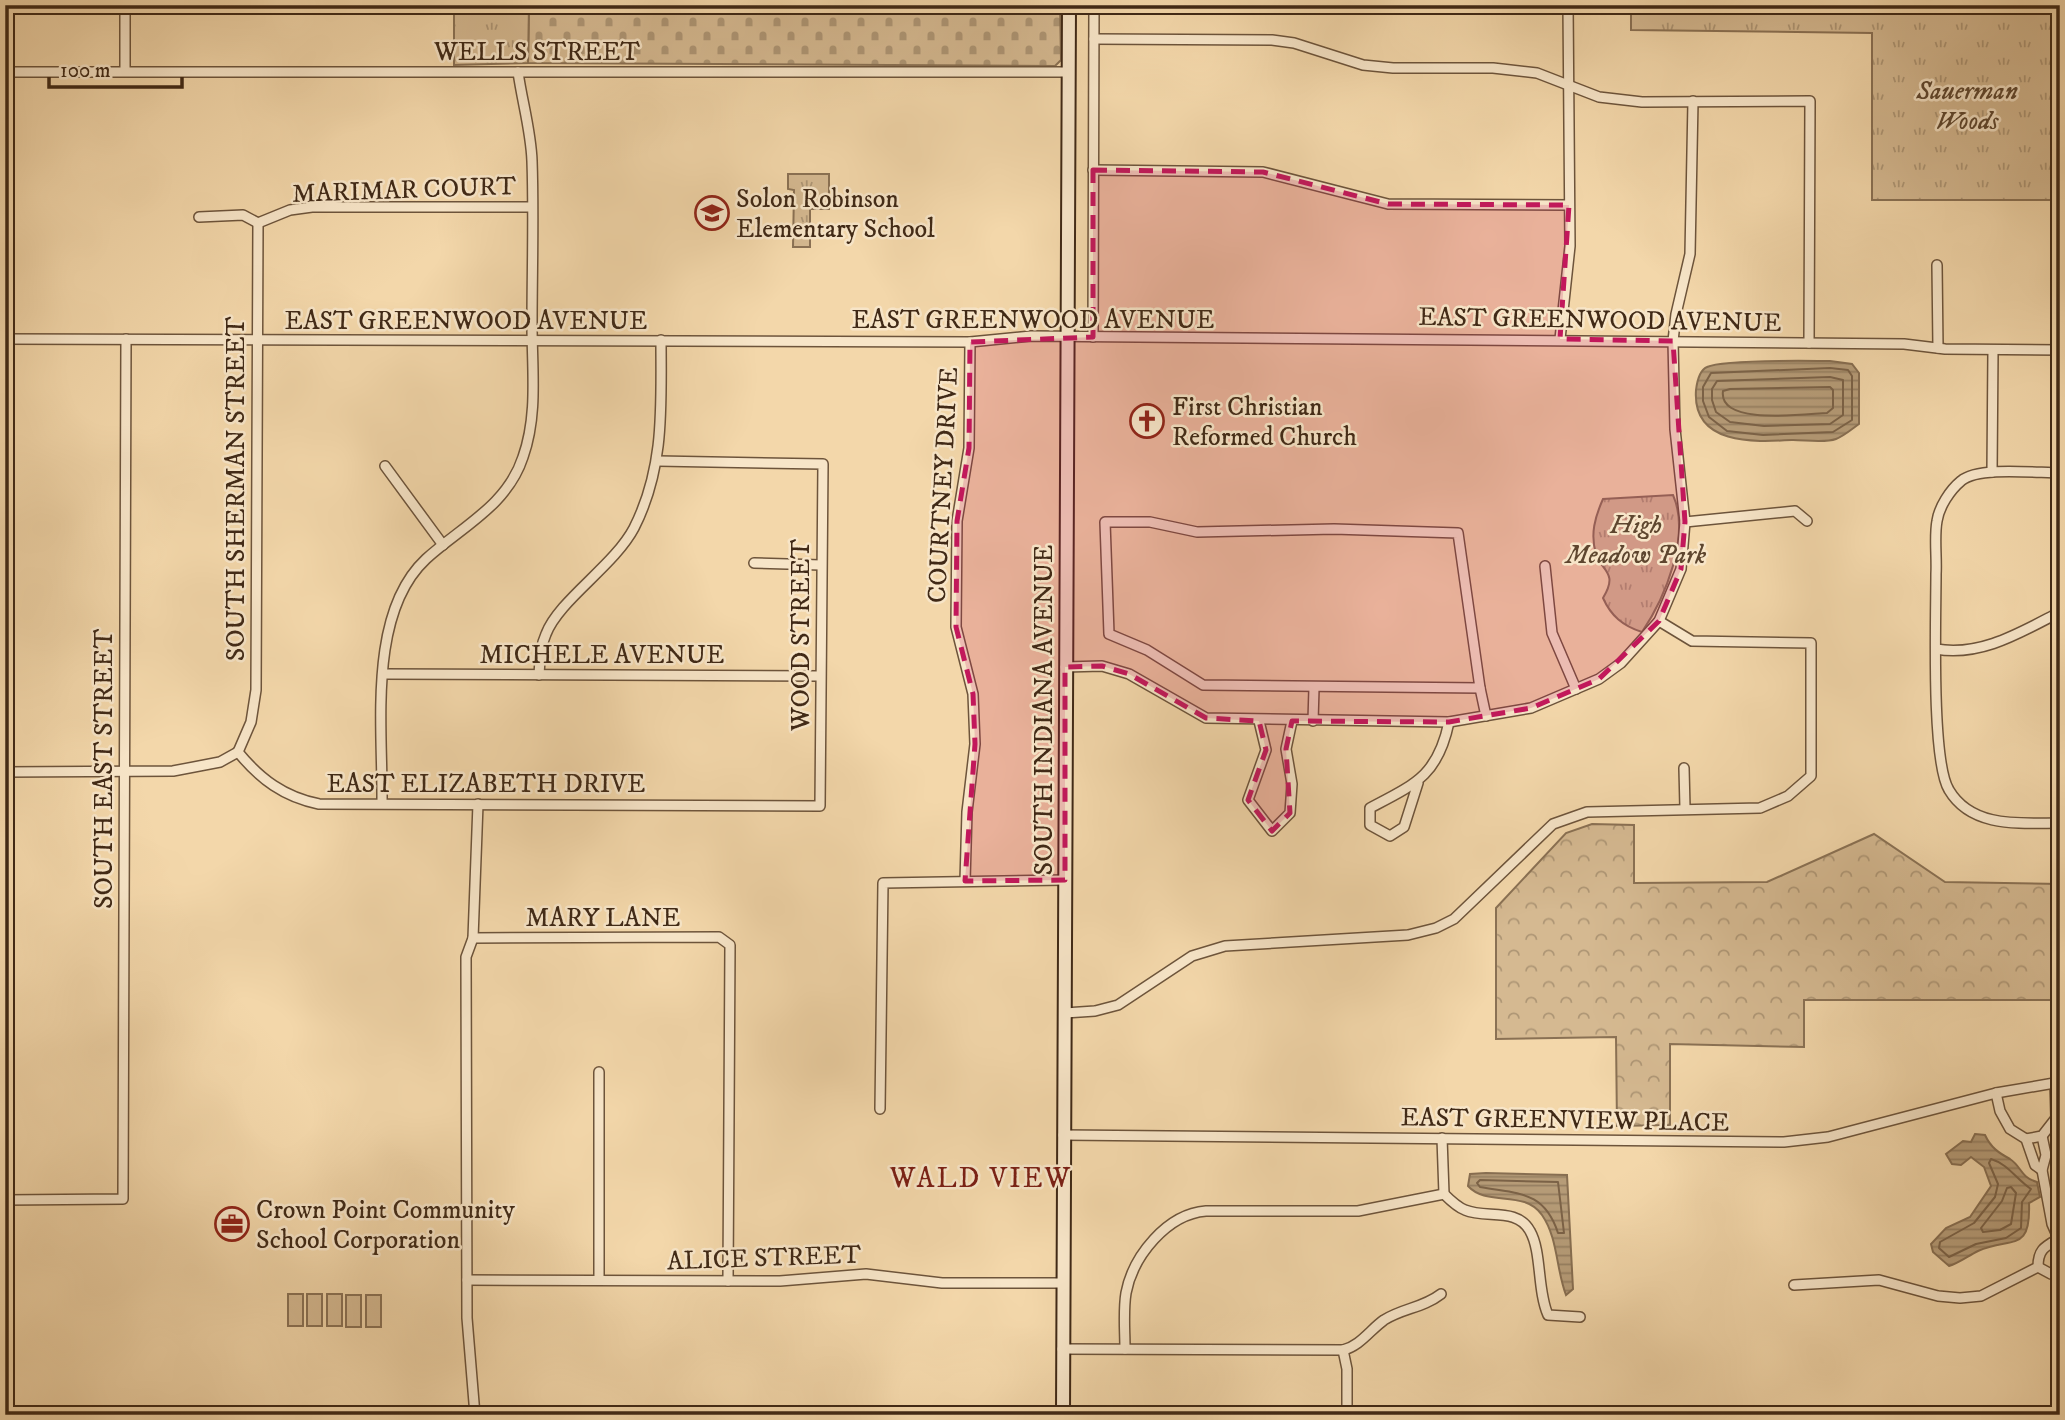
<svg xmlns="http://www.w3.org/2000/svg" width="2065" height="1420" font-family="'IM FELL DW Pica',serif">
<defs>
<pattern id="forest-crowns" width="20" height="18" patternUnits="userSpaceOnUse" patternTransform="scale(1.75)"><rect width="20" height="18" fill="#d5b991"/><path d="M2 6a3 3 0 1 1 6 0M12 15a3 3 0 1 1 6 0" fill="none" stroke="#ae9675"/></pattern>
<pattern id="cemetery-stones" width="16" height="16" patternUnits="userSpaceOnUse" patternTransform="scale(1.75)"><rect width="16" height="16" fill="#d5b991"/><path d="M2 7V4a2 2 0 0 1 4 0v3zM10 15v-3a2 2 0 0 1 4 0v3z" fill="#ae9675"/></pattern>
<pattern id="park-tufts" width="24" height="20" patternUnits="userSpaceOnUse" patternTransform="scale(1.75)"><rect width="24" height="20" fill="#d5b991"/><path d="M3 7l-1-3M5 7V3M7 7l1-3M15 17l-1-3M17 17v-4M19 17l1-3" fill="none" stroke="#ae9675"/></pattern>
<pattern id="water-rules" width="6" height="5" patternUnits="userSpaceOnUse" patternTransform="scale(1.75)"><rect width="6" height="5" fill="#b69c78"/><path d="M0 2.5h6" fill="none" stroke="#957f61"/></pattern>
</defs>
<rect width="100%" height="100%" fill="#f3d7aa"/>
<filter id="stains"><feTurbulence type="fractalNoise" baseFrequency=".00286" numOctaves="4"/><feColorMatrix values="0 0 0 0 .2 0 0 0 0 .09 0 0 0 0 .02 0 0 0 .5 -.17"/></filter>
<radialGradient id="worn" r=".72"><stop offset=".6" stop-color="#630" stop-opacity="0"/><stop offset="1" stop-color="#630" stop-opacity=".3"/></radialGradient>
<g fill="#d5b991" stroke="#8a7154" stroke-width="2">
<rect x="288" y="1294" width="15" height="32"/>
<rect x="307" y="1294" width="15" height="32"/>
<rect x="327" y="1294" width="15" height="32"/>
<rect x="346" y="1295" width="15" height="32"/>
<rect x="366" y="1295" width="15" height="32"/>
</g>
<path fill="url(#forest-crowns)" stroke="#8a7154" stroke-width="2" d="M1592,824l42,1v58l133,-1 107,-48 71,48 115,2v116h-256v47l-134,-3v81l-53,1 -1,-89 -120,2v-131l70,-75z"/>
<path fill="url(#cemetery-stones)" stroke="#8a7154" stroke-width="2" d="M529,5h531l1,55 -6,6 -527,-3z"/>
<g fill="url(#park-tufts)" stroke="#8a7154" stroke-width="2">
<path d="M454,5h75l-1,58 -74,2z"/>
<path d="M1631,5h429v195h-188v-167l-241,-3z"/>
<path d="M788,174h41v35h-19v38h-17l1,-57 -6,-1z"/>
<path d="M1673,495c18,41 -8,103 -31,137 -19,-6 -31,-16 -39,-34 16,-26 -2,-27 -7,-44 -6,-20 -1,-37 7,-55z"/>
</g>
<g fill="url(#water-rules)" stroke="#876e51" stroke-width="2">
<path d="M1830,361l22,3 7,9v51c-7,5 -15,12 -23,15 -11,4 -30,1 -43,1 -38,2 -101,6 -97,-50 1,-8 4,-20 11,-23 16,-8 101,-6 123,-6z"/>
<path d="M1975,1134l10,1c6,13 14,18 25,24 12,8 10,18 27,23l3,15 -11,6c2,51 -18,33 -51,48 -10,5 -19,12 -29,15l-16,-14 -2,-8 15,-16 24,-11 21,-31 -7,-19 -13,-10 -10,8 -9,-1 -6,-10 17,-13 8,1z"/>
<path d="M1486,1173l81,2 6,114 -7,6c-10,-26 -8,-57 -24,-80 -18,-26 -55,-8 -74,-29l2,-12z"/>
</g>
<g fill="none" stroke-linecap="round" stroke-linejoin="round">
<g stroke="#7b6247" stroke-width="2">
<path d="M1830,368l18,2 4,6v44l-19,12 -70,3 -36,-4 -18,-14 -6,-16v-14l8,-14z"/>
<path d="M1830,377l13,3v35l-13,9 -66,2 -34,-4 -14,-10 -4,-12v-11l5,-8z"/>
<path d="M1830,387l3,3v18l-6,5c-23,1 -109,13 -104,-22l7,-2z"/>
<path d="M1991,1159c17,5 25,20 40,30l-9,13 -1,26 -15,10 -30,6 -27,13 -10,-9 1,-6 34,-19 21,-26 3,-13 -9,-21z"/>
<path d="M1480,1180l78,2 6,51h-6c-14,-43 -41,-39 -78,-46l-3,-4z"/>
<path d="M2011,1187l5,6 -5,31 -11,6 -17,2 -2,-4 21,-27 5,-13z"/>
</g>
<g stroke="#6d543b" stroke-width="12">
<g id="minor">
<path d="M1094,39l178,1 22,3 69,22 30,3h100l44,5 62,24 43,5 168,-1 -1,242"/>
<path d="M125,71v-66"/>
<path d="M5,72h1064"/>
<path d="M1093,170l170,2 125,32 181,1"/>
<path d="M199,217l44,-2 15,8"/>
<path d="M258,223l32,-13 22,-3h219"/>
<path d="M1937,265l1,83"/>
<path d="M1093,337l1,-332"/>
<path d="M5,339l965,3 61,-6 873,8 41,5 115,1"/>
<path d="M1560,339l10,-93 -2,-241"/>
<path d="M385,466l58,79"/>
<path d="M1992,472l1,-122"/>
<path d="M2060,473c-23,0 -82,-7 -99,8 -11,9 -22,26 -24,40 -3,16 0,36 -1,53 0,41 -5,187 13,216 23,39 73,33 111,33"/>
<path d="M1105,522h45l47,10 137,-3 124,4 22,155 -277,-3 -56,-35 -38,-16z"/>
<path d="M1685,522l110,-11 12,10"/>
<path d="M754,563l67,2"/>
<path d="M1545,566l7,67 24,56"/>
<path d="M1936,649c45,8 85,-17 124,-37"/>
<path d="M1065,667l37,-1 27,8 77,44 243,4 82,-14 68,-29 22,-16 38,-42 22,-52 4,-47 -10,-93 -2,-88 3,-27 14,-60 3,-153"/>
<path d="M384,674l436,2"/>
<path d="M539,675c1,-14 1,-28 7,-41 13,-34 68,-68 88,-106 31,-61 27,-122 27,-188"/>
<path d="M1480,688l6,28"/>
<path d="M1259,721l7,29 -18,50 24,31 18,-18 2,-29 -6,-35 6,-28"/>
<path d="M1313,721l1,-33"/>
<path d="M238,752c22,27 46,45 81,52l501,2 3,-342 -165,-3"/>
<path d="M238,752l13,-30 5,-32 2,-467"/>
<path d="M1684,768l1,40"/>
<path d="M5,772l168,-1 47,-9 18,-10"/>
<path d="M1418,783l-14,44 -14,9 -20,-11v-17c46,-24 68,-33 79,-86"/>
<path d="M382,803c1,-74 -15,-189 44,-244 35,-32 81,-53 97,-102 15,-42 9,-88 9,-132 0,-54 2,-110 0,-164 -1,-30 -10,-60 -14,-89"/>
<path d="M965,881l2,-69 8,-68 -2,-50 -17,-67 1,-106 12,-73 1,-106"/>
<path d="M473,938l246,-1 11,8 -2,336"/>
<path d="M1065,1013l30,-2 23,-6 74,-49 33,-10 183,-11 28,-7 18,-9 99,-95 34,-12 173,-4 28,-12 23,-20v-133l-119,-2 -33,-20"/>
<path d="M599,1072v208"/>
<path d="M1996,1093l4,18 10,18 16,10 9,26 7,5"/>
<path d="M880,1109l3,-226 182,-3"/>
<path d="M1063,1135l721,7 44,-5 168,-44 64,-11"/>
<path d="M2042,1136l4,19 -4,15 10,54 8,18"/>
<path d="M2026,1139l16,-3 14,-18 -1,-36"/>
<path d="M1444,1194c6,6 13,13 21,16 21,9 52,-3 65,21 12,21 7,59 18,84l32,2"/>
<path d="M5,1200l118,-1 3,-860"/>
<path d="M2038,1267l13,7 9,-3"/>
<path d="M467,1280l313,1 86,-7 76,9h120"/>
<path d="M1794,1285l85,-5 59,16 22,2 21,-2 57,-29c0,-17 6,-20 20,-28"/>
<path d="M1062,1349l281,1c17,-4 27,-20 41,-30 19,-12 39,-12 57,-26"/>
<path d="M1125,1349c0,-18 -2,-38 1,-56 7,-37 41,-79 80,-82h152l86,-17 -2,-56"/>
<path d="M1343,1350l4,19v46"/>
<path d="M475,1414l242,1"/>
<path d="M475,1415l-8,-97 -1,-361 7,-19 5,-134"/>
</g>
</g>
<g stroke="#402916" stroke-width="16">
<path id="secondary" d="M1063,1415l6,-1410"/>
</g>
<use href="#minor" stroke="#f7e5c8" stroke-width="9"/>
<use href="#secondary" stroke="#f7e5c8" stroke-width="12"/>
</g>
<path fill="#c2185b" fill-opacity="0.2" stroke="#c2185b" stroke-width="5" stroke-dasharray="14 9" stroke-linejoin="round" d="M1093,170l170,2 125,32 181,1 -9,134 113,2 12,181 -4,47 -22,52 -60,58 -68,29 -82,14 -157,-1 -6,28 4,64 -18,18 -24,-31 18,-50 -7,-29 -53,-3 -77,-44 -27,-8 -37,1v213l-100,1 10,-137 -2,-50 -17,-67 1,-106 12,-73 1,-106 123,-5z"/>
<defs>
<g id="school-ring" transform="scale(1.75)"><circle r="9.5" fill="#f7e5c8" stroke="#8f2418" stroke-width="1.5"/><path d="M0-5L7-2L0 1L-7-2ZM-4 1L0 2.5L4 1V4Q0 6-4 4Z" fill="#8f2418"/></g>
<g id="church-ring" transform="scale(1.75)"><circle r="9.5" fill="#f7e5c8" stroke="#8f2418" stroke-width="1.5"/><path d="M-1.2-6h2.4v3.5h3.3v2.4h-3.3V6h-2.4V-.1h-3.3v-2.4h3.3Z" fill="#8f2418"/></g>
<g id="office-ring" transform="scale(1.75)"><circle r="9.5" fill="#f7e5c8" stroke="#8f2418" stroke-width="1.5"/><path d="M-6-3h4V-5.5h4V-3h4V5H-6ZM-1-4.5V-3h2v-1.5ZM-6 0V1H6V0Z" fill="#8f2418"/></g>
</defs>
<g fill-rule="evenodd">
<use href="#school-ring" x="712" y="213"/>
<use href="#church-ring" x="1147" y="421"/>
<use href="#office-ring" x="232" y="1224"/>
</g>
<g text-anchor="middle" stroke-width="5" stroke-linejoin="round" paint-order="stroke">
<g font-size="26" fill="#402916" stroke="#f7e5c8">
<text x="537" y="60">WELLS STREET</text>
<text transform="translate(404 189) rotate(-2)" y="9">MARIMAR COURT</text>
<text x="1033" y="328">EAST GREENWOOD AVENUE</text>
<text transform="translate(1600 319) rotate(1)" y="9">EAST GREENWOOD AVENUE</text>
<text x="466" y="329">EAST GREENWOOD AVENUE</text>
<text transform="translate(942 485) rotate(-87)" y="9">COURTNEY DRIVE</text>
<text transform="translate(235 489) rotate(-90)" y="9">SOUTH SHERMAN STREET</text>
<text transform="translate(800 635) rotate(-90)" y="9">WOOD STREET</text>
<text x="602" y="663">MICHELE AVENUE</text>
<text transform="translate(1043 710) rotate(-90)" y="9">SOUTH INDIANA AVENUE</text>
<text transform="translate(103 769) rotate(-90)" y="9">SOUTH EAST STREET</text>
<text x="486" y="792">EAST ELIZABETH DRIVE</text>
<text x="603" y="926">MARY LANE</text>
<text transform="translate(1565 1119) rotate(1)" y="9">EAST GREENVIEW PLACE</text>
<text transform="translate(764 1257) rotate(-2)" y="9">ALICE STREET</text>
</g>
<g font-size="26" font-style="italic" fill="#5e462f" stroke="#f7e5c8">
<text x="1967" y="99">Sauerman<tspan x="1967" dy="30">Woods</tspan></text>
<text x="1636" y="533">High<tspan x="1636" dy="30">Meadow Park</tspan></text>
</g>
<g font-size="26" fill="#402916" stroke="#f7e5c8" text-anchor="start">
<text x="736" y="207">Solon Robinson<tspan x="736" dy="30">Elementary School</tspan></text>
<text x="1172" y="415">First Christian<tspan x="1172" dy="30">Reformed Church</tspan></text>
<text x="256" y="1218">Crown Point Community<tspan x="256" dy="30">School Corporation</tspan></text>
</g>
<g font-size="28" letter-spacing="2" fill="#7a1f14" stroke="#f7e5c8">
<text x="981" y="1187">WALD VIEW</text>
</g>
</g>
<rect width="2065" height="1420" fill="none" stroke="#f3d7aa" stroke-width="28"/>
<rect x="7" y="7" width="2051" height="1406" fill="none" stroke="#402916" stroke-width="3.5"/>
<rect x="14" y="14" width="2037" height="1392" fill="none" stroke="#402916" stroke-width="2"/>
<path d="M49 77v10h133v-10" fill="none" stroke="#402916" stroke-width="3.5"/>
<text x="60" y="77" font-size="21" fill="#402916" stroke="#f7e5c8" stroke-width="5" paint-order="stroke">100 m</text>
<rect width="100%" height="100%" filter="url(#stains)"/>
<rect width="100%" height="100%" fill="url(#worn)"/>
</svg>
